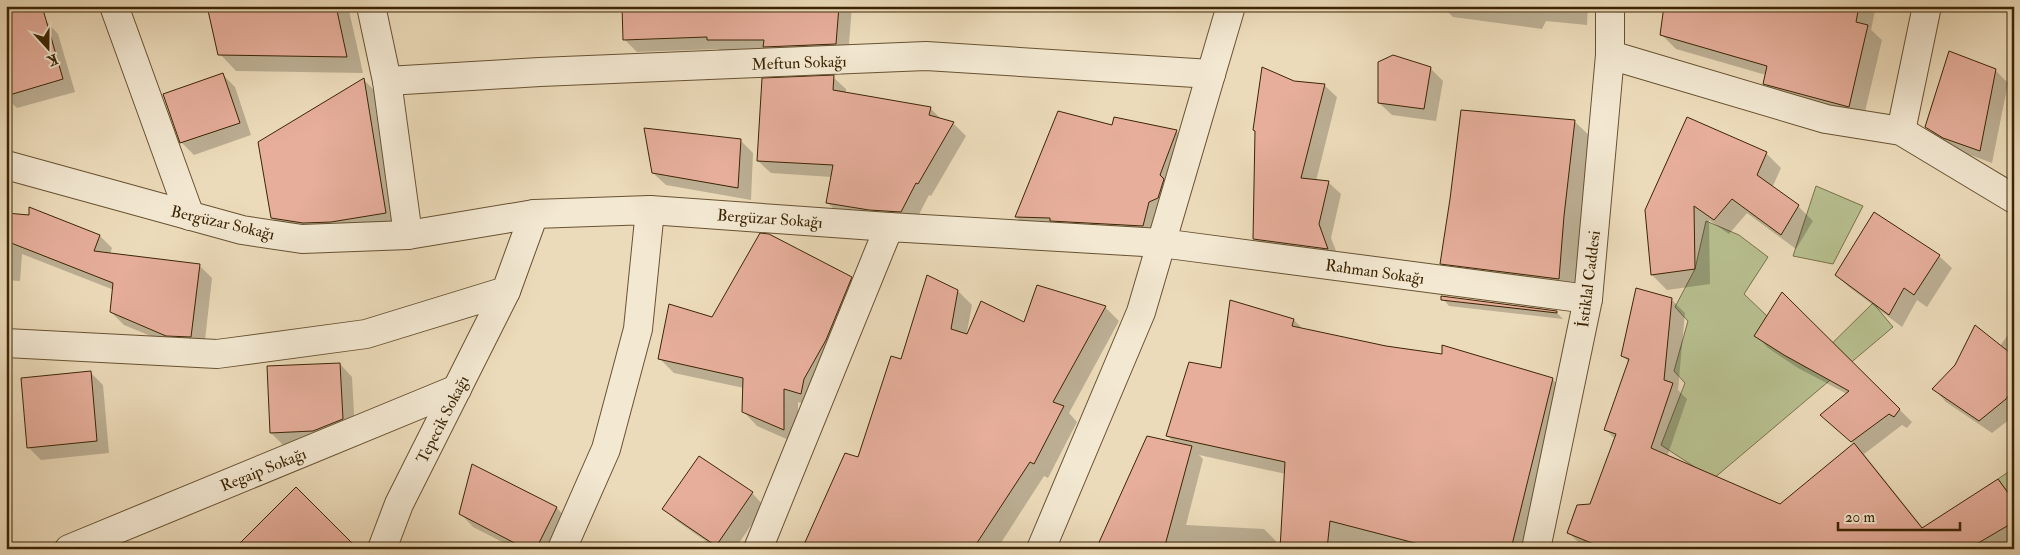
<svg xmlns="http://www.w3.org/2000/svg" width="2020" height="555" font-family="'IM FELL Double Pica',serif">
<rect width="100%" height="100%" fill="#ecdbba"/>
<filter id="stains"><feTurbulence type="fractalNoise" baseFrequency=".004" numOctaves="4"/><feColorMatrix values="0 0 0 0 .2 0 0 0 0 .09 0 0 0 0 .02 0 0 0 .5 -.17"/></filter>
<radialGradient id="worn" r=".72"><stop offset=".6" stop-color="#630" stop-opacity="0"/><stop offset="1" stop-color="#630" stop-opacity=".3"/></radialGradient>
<g fill="#b8c090" stroke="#7a724a">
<path d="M1816,186l47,20 -30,58 -40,-8z"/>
<path d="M1706,221l33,14 29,22 -24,37 23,22 -12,20 52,32 66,-65 20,24 -180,152 -52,-34 24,-62 -11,-12 14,-50 -13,-14 20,-38z"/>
<path d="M2014,468v33l-16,-22z"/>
</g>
<g fill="#0003">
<path d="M6,6l40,15 12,13 17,58 -58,16 -11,-10z"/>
<path d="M209,6h139l15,67 -127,-2 -16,-17z"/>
<path d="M623,6h229l-4,50 -127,-4 -3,-3 -81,3 -13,-13z"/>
<path d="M1421,6h167l-1,19 -41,-4 -4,8 -89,-12 -8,-8z"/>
<path d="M1666,6h210l-5,24 11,10 -19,80 -84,-22 -14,-14 1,-9 -90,-26 -14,-14z"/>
<path d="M1430,68l13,13 -7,40 -44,-6 -13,-12z"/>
<path d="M1995,70l13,13 -16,80 -35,-13 -18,-10 -12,-13z"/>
<path d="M223,75l12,12 16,48 -57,20 -13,-13z"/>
<path d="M833,77l13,12v4l84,15 12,12 11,3 13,13 -35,60 -2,-1 -15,29 -74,-9 -13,-13 5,-25 -61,-4 -13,-12z"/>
<path d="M364,80l16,16 22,134 -114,5 -16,-17z"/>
<path d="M1294,82l30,3 13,12 -21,84 12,1 13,12 -10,44 9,23 -73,-9 -12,-13z"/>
<path d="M1574,121l17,16 -11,96 -5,62 -118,-15 -16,-17z"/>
<path d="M1113,126l63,5 13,12 -34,95 -126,-9 -13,-12z"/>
<path d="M741,141l12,12 -2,47 -85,-15 -13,-12z"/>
<path d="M1766,153l15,15 -9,20 26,18 15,15 -17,28 -49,-36 -18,21 -20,-14 1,64 -43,6 -15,-15 -6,-65z"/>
<path d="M6,214l94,22 12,12 -2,6 90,12 12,12 -8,71 -24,-1 -56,-23 -13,-13 3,-22 -92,-36 -2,27 -14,-1z"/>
<path d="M1939,256l13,12 -25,39 -10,-7 -15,27 -53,-40 -13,-12z"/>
<path d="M851,278l14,14 -50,116 -17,-6v42l-41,-18 -14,-15 1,-23 -70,-15 -14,-14 52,-41z"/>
<path d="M958,291l14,14 -6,32 139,-30 14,14 -50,92 8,9 -29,56 -4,-2 -47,73h-193l54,-90 44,-98z"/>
<path d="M1783,294l129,128 -5,6 -5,-3 -38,29 60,75 73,-49 17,17v47l-8,5h-424l1,-2 -14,-14 21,-28 26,-65 -11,-11 24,-67 -7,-7 49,-56 14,14 -7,77 9,9 -20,58 113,48 74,-61 -19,-17 12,-33 -49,-26 -30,-20 -12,-13z"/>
<path d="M1443,299l113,13 7,7 -114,-13z"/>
<path d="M1294,320l10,10 248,49 16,16 -38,154h-249l5,-75 -87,-19 4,4 -17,66 78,4 12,12 -1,8h-178l78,-106 -8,-7 55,-66z"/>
<path d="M2014,326v90l-22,17 -46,-31 -12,-13 66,-43z"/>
<path d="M340,364l12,13 3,55 -29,11 -42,3 -13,-13z"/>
<path d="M90,372l13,13 6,68 -68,7 -13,-13z"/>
<path d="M473,466l84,42 12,13 -14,28h-39l-43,-22 -12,-13z"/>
<path d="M752,493l12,13 -29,43h-18l-40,-28 -13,-12z"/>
</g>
<g fill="#e6ae9b" stroke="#3c2503">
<path d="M6,6h36l21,73 -57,17z"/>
<path d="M207,6h129l11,51 -129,-2z"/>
<path d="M622,6h217l-3,38 -73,3 1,-7h-57v-3l-84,3z"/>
<path d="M1664,6h195l-3,16 12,3 -19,82 -86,-23 4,-18 -107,-31z"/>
<path d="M1949,51l47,18 -16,82 -37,-13 -18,-11z"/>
<path d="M1393,55l38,12 -7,42 -46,-6v-41z"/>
<path d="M1262,67l32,14 31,3 -24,94 28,3 -10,43 9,25 -75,-10 2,-108 -2,-1z"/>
<path d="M223,73l17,50 -60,20 -17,-49z"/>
<path d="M834,75l-1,15 98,17 -2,8 25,7 -36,62 -2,-1 -15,29 -32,-2 -43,-7 7,-38 -76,-4 5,-83z"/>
<path d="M364,78l22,135 -55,9 -28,1 -32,-5 -13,-76z"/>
<path d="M1461,110l114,10 -11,96 -5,63 -119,-15 10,-65z"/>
<path d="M1058,111l54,14 2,-8 63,13 -17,45 4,4 -6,19 -9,4 -6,24 -93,-5v-3l-35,-1z"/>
<path d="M1687,117l80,35 -10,23 42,30 -18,30 -49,-36 -18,21 -20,-14 1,63 -44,6 -6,-65z"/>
<path d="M644,128l97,11 -3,49 -86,-15z"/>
<path d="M29,207l71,28 -6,16 106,13 -9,73 -25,-1 -56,-24 3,-29 -107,-42v-28l23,2z"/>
<path d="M1874,212l66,43 -26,40 -10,-7 -15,27 -54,-40z"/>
<path d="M760,233l9,1 83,43 -26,63 -22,39 -3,15 -17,-5v41l-42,-18 1,-34 -85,-19 11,-55 43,13z"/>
<path d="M927,275l31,15 -7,39 16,5 14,-33 43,21 13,-37 69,21 -53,96 11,4 -30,58 -4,-2 -57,87h-171l43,-96 13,4 33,-101 10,3z"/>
<path d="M1636,288l36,10 -8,82 9,3 -22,65 129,56 74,-61 68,85 76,-49 16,22v21l-46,27h-362l-39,-16 10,-28 13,-1 26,-70 -12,-4 25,-71 -8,-3z"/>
<path d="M1782,292l118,117 -6,8 -5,-3 -38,28 -31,-27 29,-24 -65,-36 -30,-19z"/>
<path d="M1441,296l116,15v2l-116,-13z"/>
<path d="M1230,300l64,19 -2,7 94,20 56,8v-9l111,33 -42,171h-73l-108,-28 -3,28h-47l5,-87 -119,-26 23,-74 32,6z"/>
<path d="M1975,325l39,31v32l-8,11 -27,22 -47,-32 23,-24z"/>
<path d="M340,363l3,56 -30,12 -43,2 -3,-67z"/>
<path d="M91,371l6,70 -70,7 -6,-70z"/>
<path d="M1147,436l45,10 -28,103h-68z"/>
<path d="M699,456l54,36 -37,54 -54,-37z"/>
<path d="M472,464l85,43 -21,42h-10l-67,-35z"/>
<path d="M296,487l62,62h-124z"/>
</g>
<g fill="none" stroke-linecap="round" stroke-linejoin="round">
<g stroke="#685231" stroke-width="30">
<g id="minor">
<path d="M114,6l76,210"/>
<path d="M371,6l16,75 21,154"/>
<path d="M1610,55l216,64 75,12 113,68"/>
<path d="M387,81l153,-9 386,-16 285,18"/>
<path d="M1901,131l26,-125"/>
<path d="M6,165l236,65 60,9 106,-4 126,-21"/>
<path d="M650,210l239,17"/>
<path d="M6,343l211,11 149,-20 140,-43 28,-77 116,-4 -12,119 -32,120 -44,100"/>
<path d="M69,549l388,-160"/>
<path d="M382,549l17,-45 107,-213"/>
<path d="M758,549l131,-322 272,16 427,56"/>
<path d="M1041,549l100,-237 90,-306"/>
<path d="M1536,549l52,-250 22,-244v-49"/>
</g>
</g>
<use href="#minor" stroke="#f3e8d2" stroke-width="28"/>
</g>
<g text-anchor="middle" stroke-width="4.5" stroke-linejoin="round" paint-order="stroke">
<g font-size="16" fill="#3c2503" stroke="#f3e8d2">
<text transform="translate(799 62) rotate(-2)" y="6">Meftun Sokağı</text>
<text transform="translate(770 218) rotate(4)" y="6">Bergüzar Sokağı</text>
<text transform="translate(223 222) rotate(13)" y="6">Bergüzar Sokağı</text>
<text transform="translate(1375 271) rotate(8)" y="6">Rahman Sokağı</text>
<text transform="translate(1588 279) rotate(-83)" y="6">İstiklal Caddesi</text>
<text transform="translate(442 419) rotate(-63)" y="6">Tepecik Sokağı</text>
<text transform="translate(263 469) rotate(-22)" y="6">Regaip Sokağı</text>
</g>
</g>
<rect width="2020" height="555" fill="none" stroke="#ecdbba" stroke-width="25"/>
<rect x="8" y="8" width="2005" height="540" fill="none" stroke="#3c2503" stroke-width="2.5"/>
<rect x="12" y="12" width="1995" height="530" fill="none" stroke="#3c2503"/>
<g transform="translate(48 48) rotate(159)" stroke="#f3e8d2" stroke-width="4" paint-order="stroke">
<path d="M0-4L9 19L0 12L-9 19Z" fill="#3c2503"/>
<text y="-8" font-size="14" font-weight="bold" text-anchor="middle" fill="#3c2503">K</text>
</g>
<path d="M1838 522v8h122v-8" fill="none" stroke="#3c2503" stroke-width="2.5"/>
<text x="1845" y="522" font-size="15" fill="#3c2503" stroke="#f3e8d2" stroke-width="4" paint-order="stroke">20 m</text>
<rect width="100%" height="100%" filter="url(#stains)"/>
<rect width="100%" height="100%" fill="url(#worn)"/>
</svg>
